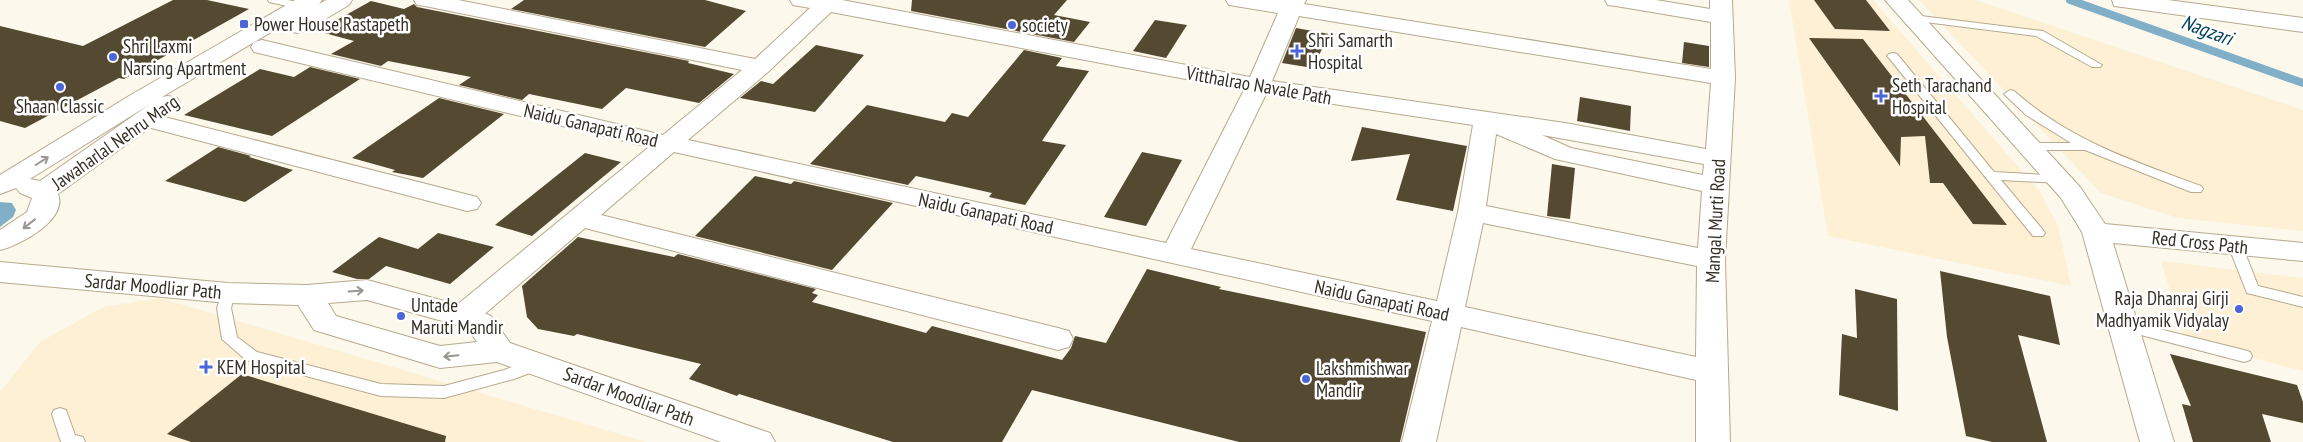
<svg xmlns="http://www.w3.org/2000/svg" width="2303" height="442" font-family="'PT Sans Narrow',sans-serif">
<rect width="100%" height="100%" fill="#fdf8ec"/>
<g fill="#fdf0d4">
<path d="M1789,0h84l167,192 18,34 13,60 -243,-50z"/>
<path d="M1919,0h56l328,110v121l-125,-13 -77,-25z"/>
<path d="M2161,261l142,17v93l-118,-31z"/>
<path d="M160,298l486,144h-646v-50l40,-50 63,-35z"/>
</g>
<path fill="#81afc7" d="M0,202l12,1 4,7 -3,7 -13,10z"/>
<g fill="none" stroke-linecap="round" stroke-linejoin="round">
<path stroke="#81afc7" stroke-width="8" d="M2070,0l233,83"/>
</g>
<g fill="#544931">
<path d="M173,0h34l42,9 -125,70 -5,-1 -94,50 -25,-7v-95l83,20z"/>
<path d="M524,0h181l41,11 -41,36 -194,-38z"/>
<path d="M912,0h155l-13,15 36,7 -16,20 -163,-31z"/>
<path d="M1814,0h52l24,31 -55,-2z"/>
<path d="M371,1l33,8 10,-5 3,3 272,54 -1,2 46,11 -35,29 -73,-15 -24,21 -73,-15 -7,6 -63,-15 12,-8 -83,-16 -7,5 -50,-12 23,-13 -37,-10z"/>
<path d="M1155,20l32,5 -21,33 -33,-7z"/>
<path d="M1296,28l33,6 -16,34 -31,-5z"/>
<path d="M1809,38l54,1 144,186 -34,-1 -30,-41h-13l-5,-47 -24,1 -1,29z"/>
<path d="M1684,42l25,4v21l-27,-4z"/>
<path d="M816,45l48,10 -49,57 -75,-14 21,-17 12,3z"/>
<path d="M1024,50l38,8 -6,8 33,5 -47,70 24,4 -41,60 -36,-8 3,-4 -76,-17 -8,9 -98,-21 57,-59 78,17 7,-9 16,4z"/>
<path d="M310,67l50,12 -88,57 -88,-21 76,-46 34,8z"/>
<path d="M1580,97l51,9 -1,25 -53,-10z"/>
<path d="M439,98l65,16 -81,64 -31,-6 3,-2 -43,-12z"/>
<path d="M1362,127l105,19 -14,65 -57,-11 14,-46 -59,7z"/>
<path d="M218,147l33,9 -2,1 44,13 -48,32 -80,-21z"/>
<path d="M1142,152l40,8 -36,66 -42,-9z"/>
<path d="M585,153l36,9 -89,74 -37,-11z"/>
<path d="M1552,164l23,4 -5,51 -23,-3z"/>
<path d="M755,176l36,8 3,-3 99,22 -61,67 -137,-34z"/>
<path d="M438,233l56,14 -44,37 -64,-18 -17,13h-12l-25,-7 47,-35 39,12z"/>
<path d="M578,237l96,20 4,-3 138,35 -4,4 6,2 -6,7 114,31 6,-7 130,34 9,-12 4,-12 31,7 41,-74 74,18 -2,2 207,43 -26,110h-161l-207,-52 -30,52h-109l-154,-48 -2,2 -48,-17 12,-15 -124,-30 -3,2 -36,-7 -11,-12 -5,-31z"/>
<path d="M1940,271l110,25 10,49 -42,-10 29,107h-55l-26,-6 -19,-99z"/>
<path d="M1855,289l42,10 1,112 -59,-16 3,-61 15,4z"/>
<path d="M2170,354l127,31 6,17v21l-41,-9 9,28h-78l-11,-38 9,2z"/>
<path d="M242,374l204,62 -1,6h-254l-24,-8z"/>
</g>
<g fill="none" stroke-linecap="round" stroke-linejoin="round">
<g stroke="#b6aa8f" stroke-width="2">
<g id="lane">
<path d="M268,0h20l17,4 1,2 -5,3 -32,-7z"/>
<path d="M1913,15l130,16 59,34 -2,2h-8l-56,-31 -127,-16 -2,-2z"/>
<path d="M1893,53l4,1 97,118 70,4 2,3 -2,3 -5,1 -58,-3 42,50 2,3 -2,3h-10l-144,-178 -2,-2 2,-2z"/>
<path d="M2010,90l4,1c57,50 117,69 187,95l2,3 -2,3h-10l-106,-42h-61l-1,-3 1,-3 5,-1h42l-45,-28 -22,-21z"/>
<path d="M2235,240l7,5 16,41 45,11v10l-56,-14 -19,-48z"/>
<path d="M228,288l5,1 2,4 -4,15 6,29 20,15 124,32 63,2 60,-16 33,-12 6,2 2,4 -2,4 -29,11 -70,19 -63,-2 -135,-36 -24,-21 -5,-31 6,-19z"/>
<path d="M2123,320l121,30 6,2 2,4 -2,4 -6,2 -126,-33 -3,-4 3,-4z"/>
<path d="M60,408l6,2 9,25 8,2 2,5h-24l-9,-28 2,-4z"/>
</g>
</g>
<g stroke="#b6aa8f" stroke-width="2">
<g id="street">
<path d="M414,0h44l297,59 55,-51 -17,-3 -3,-5h52l408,77 28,-64 -49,-8 -3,-5h80l-2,4 407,65v-47l-95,-16 -8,-1 -3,-5h51l54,9v-9h22l3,78 -10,182 5,182h-34v-62l-235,-53 -25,115h-34l30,-121 -758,-169 -73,63 457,113 11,3 4,8 -4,8 -11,3 -473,-122 -111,95 -11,3 -11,-3 -4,-7 4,-7 197,-162 -395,-95 -3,-5 3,-5 8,-2 401,95 79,-65 -317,-64 -8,-1zM831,12l413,78 -78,153 -478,-103 80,-68zM1299,16l412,67 -5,66 -141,-26 -293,-42zM1266,94l207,31 -15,87 -21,89 -246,-52zM1496,134l59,25 147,32 -4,57 -212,-42zM1542,135l162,29 -1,11 -132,-27zM1483,223l214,43 -1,91 -231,-50z"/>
<path d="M1885,0h23l172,187 25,37 198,19v18l-190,-18 61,199h-34l-58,-210 -21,-34z"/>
<path d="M2112,0h56l135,18v14l-181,-25 -8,-1z"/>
<path d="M145,112l332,85 4,6 -4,6 -10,2 -331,-87 -3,-5 3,-5z"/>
</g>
</g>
<g stroke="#b6aa8f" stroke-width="2">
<path id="secondary" d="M0,262l228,21 79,2 60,-5 107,29 17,7 19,27 260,90 5,9h-54l-224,-80 -57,6 -126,-38 -16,-25 -70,-2 -228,-21zM367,300l86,24 16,6 8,12 -37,4 -104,-30 -8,-13z"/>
</g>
<g stroke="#b6aa8f" stroke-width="2">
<path id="primary" d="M295,0h27l-3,4 7,-4h26l-3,5 -44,26 -8,2 -8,-2 -3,-5 2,-4 -126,75 6,-1 9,2 3,5 -3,5 -119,86c10,26 -38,51 -58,56v-20l27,-18 5,-14 -12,-5 -4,-5 -16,6v-19l129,-79zM153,102l-113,79 -10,-2 117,-73z"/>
</g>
<use href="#lane" fill="#fff" fill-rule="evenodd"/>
<use href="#street" fill="#fff" fill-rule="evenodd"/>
<use href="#secondary" fill="#fff" fill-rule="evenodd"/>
<use href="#primary" fill="#fff" fill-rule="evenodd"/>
</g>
<defs><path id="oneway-shaft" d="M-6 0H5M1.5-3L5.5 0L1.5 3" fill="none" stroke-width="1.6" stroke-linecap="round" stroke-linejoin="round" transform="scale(1.25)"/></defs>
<g stroke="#9a9792">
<use href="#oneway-shaft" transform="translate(42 161) rotate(-32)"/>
<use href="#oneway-shaft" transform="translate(29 224) rotate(142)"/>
<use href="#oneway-shaft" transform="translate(356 291) rotate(-4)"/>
<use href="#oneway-shaft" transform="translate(451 356) rotate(174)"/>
</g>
<g fill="#4c65d9" stroke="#fff" stroke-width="2">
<rect x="239" y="19" width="10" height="10" rx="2.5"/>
<circle cx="1012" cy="25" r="5"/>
<path d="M1294.5 43.5h5v5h5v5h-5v5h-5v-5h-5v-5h5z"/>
<circle cx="113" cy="57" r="5"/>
<circle cx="60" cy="87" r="5"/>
<path d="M1878.5 88.5h5v5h5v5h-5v5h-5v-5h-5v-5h5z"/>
<circle cx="2239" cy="309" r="5"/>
<circle cx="401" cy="316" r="5"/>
<path d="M203.5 359.5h5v5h5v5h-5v5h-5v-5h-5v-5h5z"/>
<circle cx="1306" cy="379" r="5"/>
</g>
<g text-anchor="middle" stroke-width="5" stroke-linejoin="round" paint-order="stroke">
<g font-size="19" fill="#342f24" stroke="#fff" text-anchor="start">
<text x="254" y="31">Power House Rastapeth</text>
<text x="1022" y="32">society</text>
<text x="1308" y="47">Shri Samarth<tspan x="1308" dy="22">Hospital</tspan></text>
<text x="123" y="53">Shri Laxmi<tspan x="123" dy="22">Narsing Apartment</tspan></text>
<text x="1892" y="92">Seth Tarachand<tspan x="1892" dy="22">Hospital</tspan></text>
<text x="60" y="113" text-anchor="middle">Shaan Classic</text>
<text x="2229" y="305" text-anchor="end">Raja Dhanraj Girji<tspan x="2229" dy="22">Madhyamik Vidyalay</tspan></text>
<text x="411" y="312">Untade<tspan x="411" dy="22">Maruti Mandir</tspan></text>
<text x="217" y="374">KEM Hospital</text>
<text x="1316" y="375">Lakshmishwar<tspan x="1316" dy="22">Mandir</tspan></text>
</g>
<g font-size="19" fill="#342f24" stroke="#fff">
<text transform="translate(1259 85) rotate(10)" y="7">Vitthalrao Navale Path</text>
<text transform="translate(591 125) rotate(13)" y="7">Naidu Ganapati Road</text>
<text transform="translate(115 142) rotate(-35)" y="7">Jawaharlal Nehru Marg</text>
<text transform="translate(986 213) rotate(12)" y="7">Naidu Ganapati Road</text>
<text transform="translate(1715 221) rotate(-87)" y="7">Mangal Murti Road</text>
<text transform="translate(2200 242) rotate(6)" y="7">Red Cross Path</text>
<text transform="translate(153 286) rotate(5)" y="7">Sardar Moodliar Path</text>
<text transform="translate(1382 300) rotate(12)" y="7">Naidu Ganapati Road</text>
<text transform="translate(629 396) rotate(20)" y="7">Sardar Moodliar Path</text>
</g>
<g font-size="20" font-style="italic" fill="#00425b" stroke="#fff">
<text transform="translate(2207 30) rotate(20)" y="7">Nagzari</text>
</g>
</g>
</svg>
